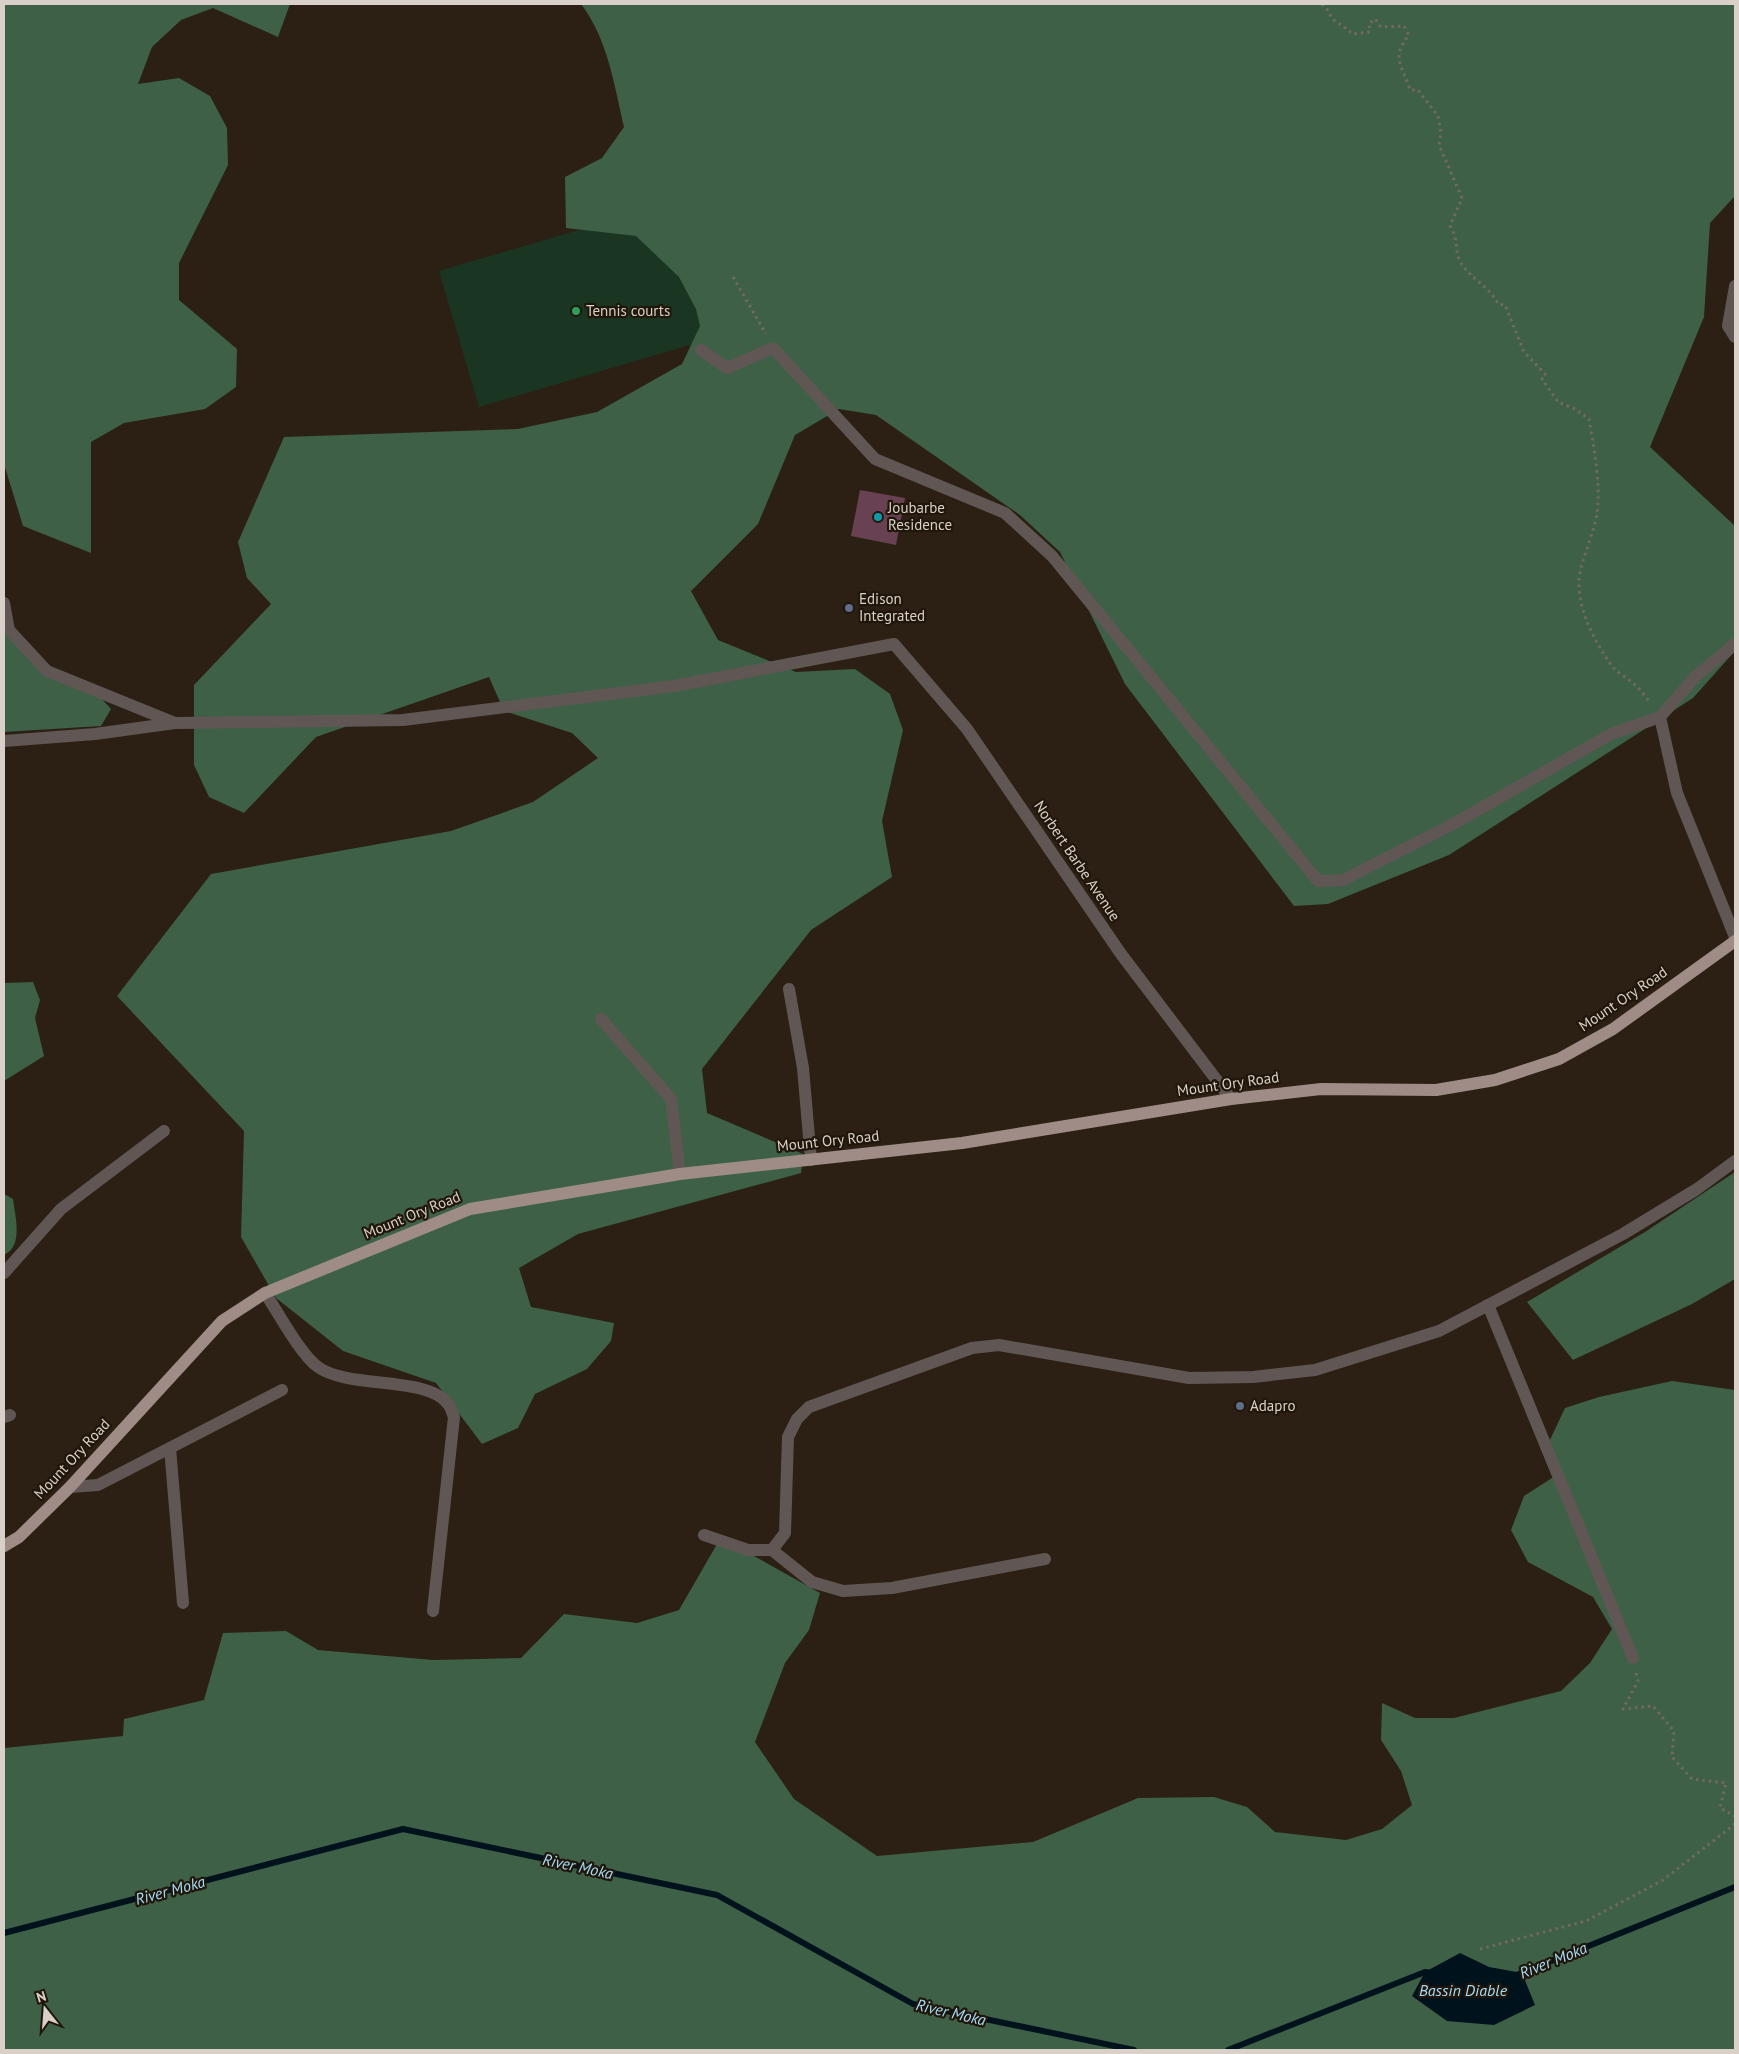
<svg xmlns="http://www.w3.org/2000/svg" width="1739" height="2054" font-family="'PT Sans',sans-serif">
<rect width="100%" height="100%" fill="#2b2013"/>
<path fill="#1a3623" d="M670,203l40,136 -231,68 -40,-136z"/>
<g fill="#3d6047">
<path d="M4,4h286l-12,33 -65,-29 -32,12 -29,27 -14,37 41,-6 31,18 17,32 1,37 -49,98v37l58,49 -1,38 -31,22 -81,14 -33,19v111l-68,-27 -19,-62z"/>
<path d="M581,4h1154v192l-25,27 -6,94 -54,130 85,79v125l-42,47 -244,157 -121,49 -34,2 -169,-222 -65,-132 -40,-37 -144,-100 -37,-6 -44,26 -37,89 -67,67 27,49 78,32 59,-3 35,25 13,36 -21,91 10,56 -81,53 -109,139 5,44 96,41 -2,19 -223,61 -59,34 12,39 83,16 -3,18 -24,28 -52,25 -17,34 -36,16 -46,-61 -93,-32 -67,-53 -35,-61 3,-106 -127,-135 94,-122 240,-43 82,-29 65,-44 -26,-25 -68,-22 -15,-34 -173,60 -72,76 -35,-16 -15,-32v-80l77,-81 -24,-26 -9,-36 46,-105 234,-8 79,-17 85,-48 18,-38 -4,-17 -17,-32 -43,-41 -70,-8 -1,-51 37,-19 22,-31c-10,-43 -16,-87 -43,-123z"/>
<path d="M4,633l43,38 52,25 12,13 -10,17 -97,6z"/>
<path d="M33,982l7,18 -5,18 9,38 -40,25v-98z"/>
<path d="M1735,1172v107l-43,25 -119,56 -46,-58 118,-70z"/>
<path d="M4,1194l9,5c2,17 11,47 -9,56z"/>
<path d="M1672,1381l63,9v660h-1731v-302l119,-12 1,-17 80,-19 19,-67 63,-2 32,19 115,10 88,-2 43,-44 73,9 42,-13 38,-66 37,12 66,37 -11,37 -24,33 -30,79 39,57 83,57 156,-14 105,-44 76,-1 33,10 28,25 71,8 36,-11 30,-24 -11,-34 -20,-31 1,-37 33,15h39l107,-27 29,-28 22,-34 -19,-32 -65,-35 -17,-32 13,-34 31,-20 -6,-34 16,-34 34,-11z"/>
</g>
<path fill="#00121c" d="M1460,1953l29,14 33,6 13,32 -41,20 -47,-4 -35,-25 13,-24z"/>
<g fill="none" stroke-linecap="round" stroke-linejoin="round">
<g stroke="#00121c" stroke-width="6">
<path d="M4,1933l399,-104 314,66 196,109 221,46"/>
<path d="M1514,1976l221,-89"/>
<path d="M1228,2050l197,-78 7,1"/>
</g>
</g>
<path fill="#684252" d="M860,490l45,8 -9,47 -45,-9z"/>
<g fill="none" stroke-linecap="round" stroke-linejoin="round">
<g stroke="#73695e" stroke-width="3" stroke-dasharray="2.5 4" stroke-linecap="butt">
<path d="M1322,4c7,4 6,12 13,17 7,5 11,6 17,13l18,-2 -1,-8 6,-5 6,8 23,-1 5,9c-19,23 -6,31 1,55h8l20,26 3,17 -2,12 23,53 -12,28c9,12 4,26 11,37 10,16 29,24 37,41l7,1 19,47 22,23 -4,4 16,23 17,7 14,10c5,28 12,67 8,94 -3,18 -10,34 -15,51 -11,34 10,74 30,102 6,8 16,12 23,19 6,5 10,12 15,17"/>
<path d="M733,277l33,57"/>
<path d="M1636,1673l2,8 -15,28 30,-3 21,25 -2,26 20,22 34,4 -6,25 15,8"/>
<path d="M1480,1949l106,-28 77,-41 72,-56"/>
</g>
<g stroke="#605755" stroke-width="12">
<path d="M1735,286l-7,40 7,11"/>
<path d="M701,350l26,18 46,-20 102,111 130,54 47,43 266,325 25,-1 112,-57 156,-89 49,-17"/>
<path d="M4,603l5,27 38,41 128,52 228,-3 271,-34 220,-42 73,85 154,225 110,145"/>
<path d="M1735,644l-39,32 -36,41 17,76 58,144"/>
<path d="M4,741l91,-7 80,-11"/>
<path d="M789,989l14,79 8,92"/>
<path d="M601,1019l70,80 9,75"/>
<path d="M4,1273l57,-64 103,-78"/>
<path d="M265,1293c13,19 35,61 53,74 30,22 110,9 130,37 3,3 4,9 6,13l-21,194"/>
<path d="M1488,1305l145,353"/>
<path d="M4,1417l6,-2"/>
<path d="M170,1448l13,155"/>
<path d="M70,1487l28,-2 184,-95"/>
<path d="M704,1535l44,15h24l13,-17 3,-96 9,-18 12,-12 163,-59 27,-3 190,33 64,-1 62,-7 124,-39 184,-97 74,-45 38,-28"/>
<path d="M772,1550l40,32 31,9 49,-3 153,-29"/>
</g>
<path stroke="#9f8c87" stroke-width="12" d="M4,1546l15,-9 51,-50 152,-166 43,-28 205,-84 210,-35 282,-31 269,-44 90,-10 115,1 59,-10 64,-21 54,-30 122,-88"/>
</g>
<circle fill="#2e9e5b" stroke="#21160a" stroke-width="2" cx="576" cy="311" r="5"/>
<circle fill="#0f9aa8" stroke="#21160a" stroke-width="2" cx="878" cy="517" r="5"/>
<g fill="#5c6f8a" stroke="#21160a" stroke-width="2">
<circle cx="849" cy="608" r="5"/>
<circle cx="1240" cy="1406" r="5"/>
</g>
<g text-anchor="middle" stroke-width="4.5" stroke-linejoin="round" paint-order="stroke">
<g font-size="15" fill="#d9d1c9" stroke="#21160a" text-anchor="start">
<text x="586" y="316">Tennis courts</text>
<text x="888" y="513">Joubarbe<tspan x="888" dy="17">Residence</tspan></text>
<text x="859" y="604">Edison<tspan x="859" dy="17">Integrated</tspan></text>
<text x="1250" y="1411">Adapro</text>
</g>
<g font-size="15" fill="#d9d1c9" stroke="#21160a">
<text transform="translate(1077 861) rotate(56)" y="5">Norbert Barbe Avenue</text>
<text transform="translate(1623 999) rotate(-34)" y="5">Mount Ory Road</text>
<text transform="translate(1228 1084) rotate(-8)" y="5">Mount Ory Road</text>
<text transform="translate(828 1141) rotate(-6)" y="5">Mount Ory Road</text>
<text transform="translate(412 1215) rotate(-22)" y="5">Mount Ory Road</text>
<text transform="translate(72 1459) rotate(-47)" y="5">Mount Ory Road</text>
</g>
<g font-size="16" font-style="italic" fill="#a4dcf9" stroke="#21160a">
<text transform="translate(578 1866) rotate(12)" y="6">River Moka</text>
<text transform="translate(170 1890) rotate(-15)" y="6">River Moka</text>
<text transform="translate(1553 1960) rotate(-22)" y="6">River Moka</text>
<text x="1463" y="1996">Bassin Diable</text>
<text transform="translate(951 2012) rotate(13)" y="6">River Moka</text>
</g>
</g>
<rect width="1739" height="2054" fill="none" stroke="#d9d1c9" stroke-width="10"/>
<g transform="translate(45 2009) rotate(343)" stroke="#21160a" stroke-width="4" paint-order="stroke">
<path d="M0-4L9 19L0 12L-9 19Z" fill="#d9d1c9"/>
<text y="-8" font-size="14" font-weight="bold" text-anchor="middle" fill="#d9d1c9">N</text>
</g>
</svg>
